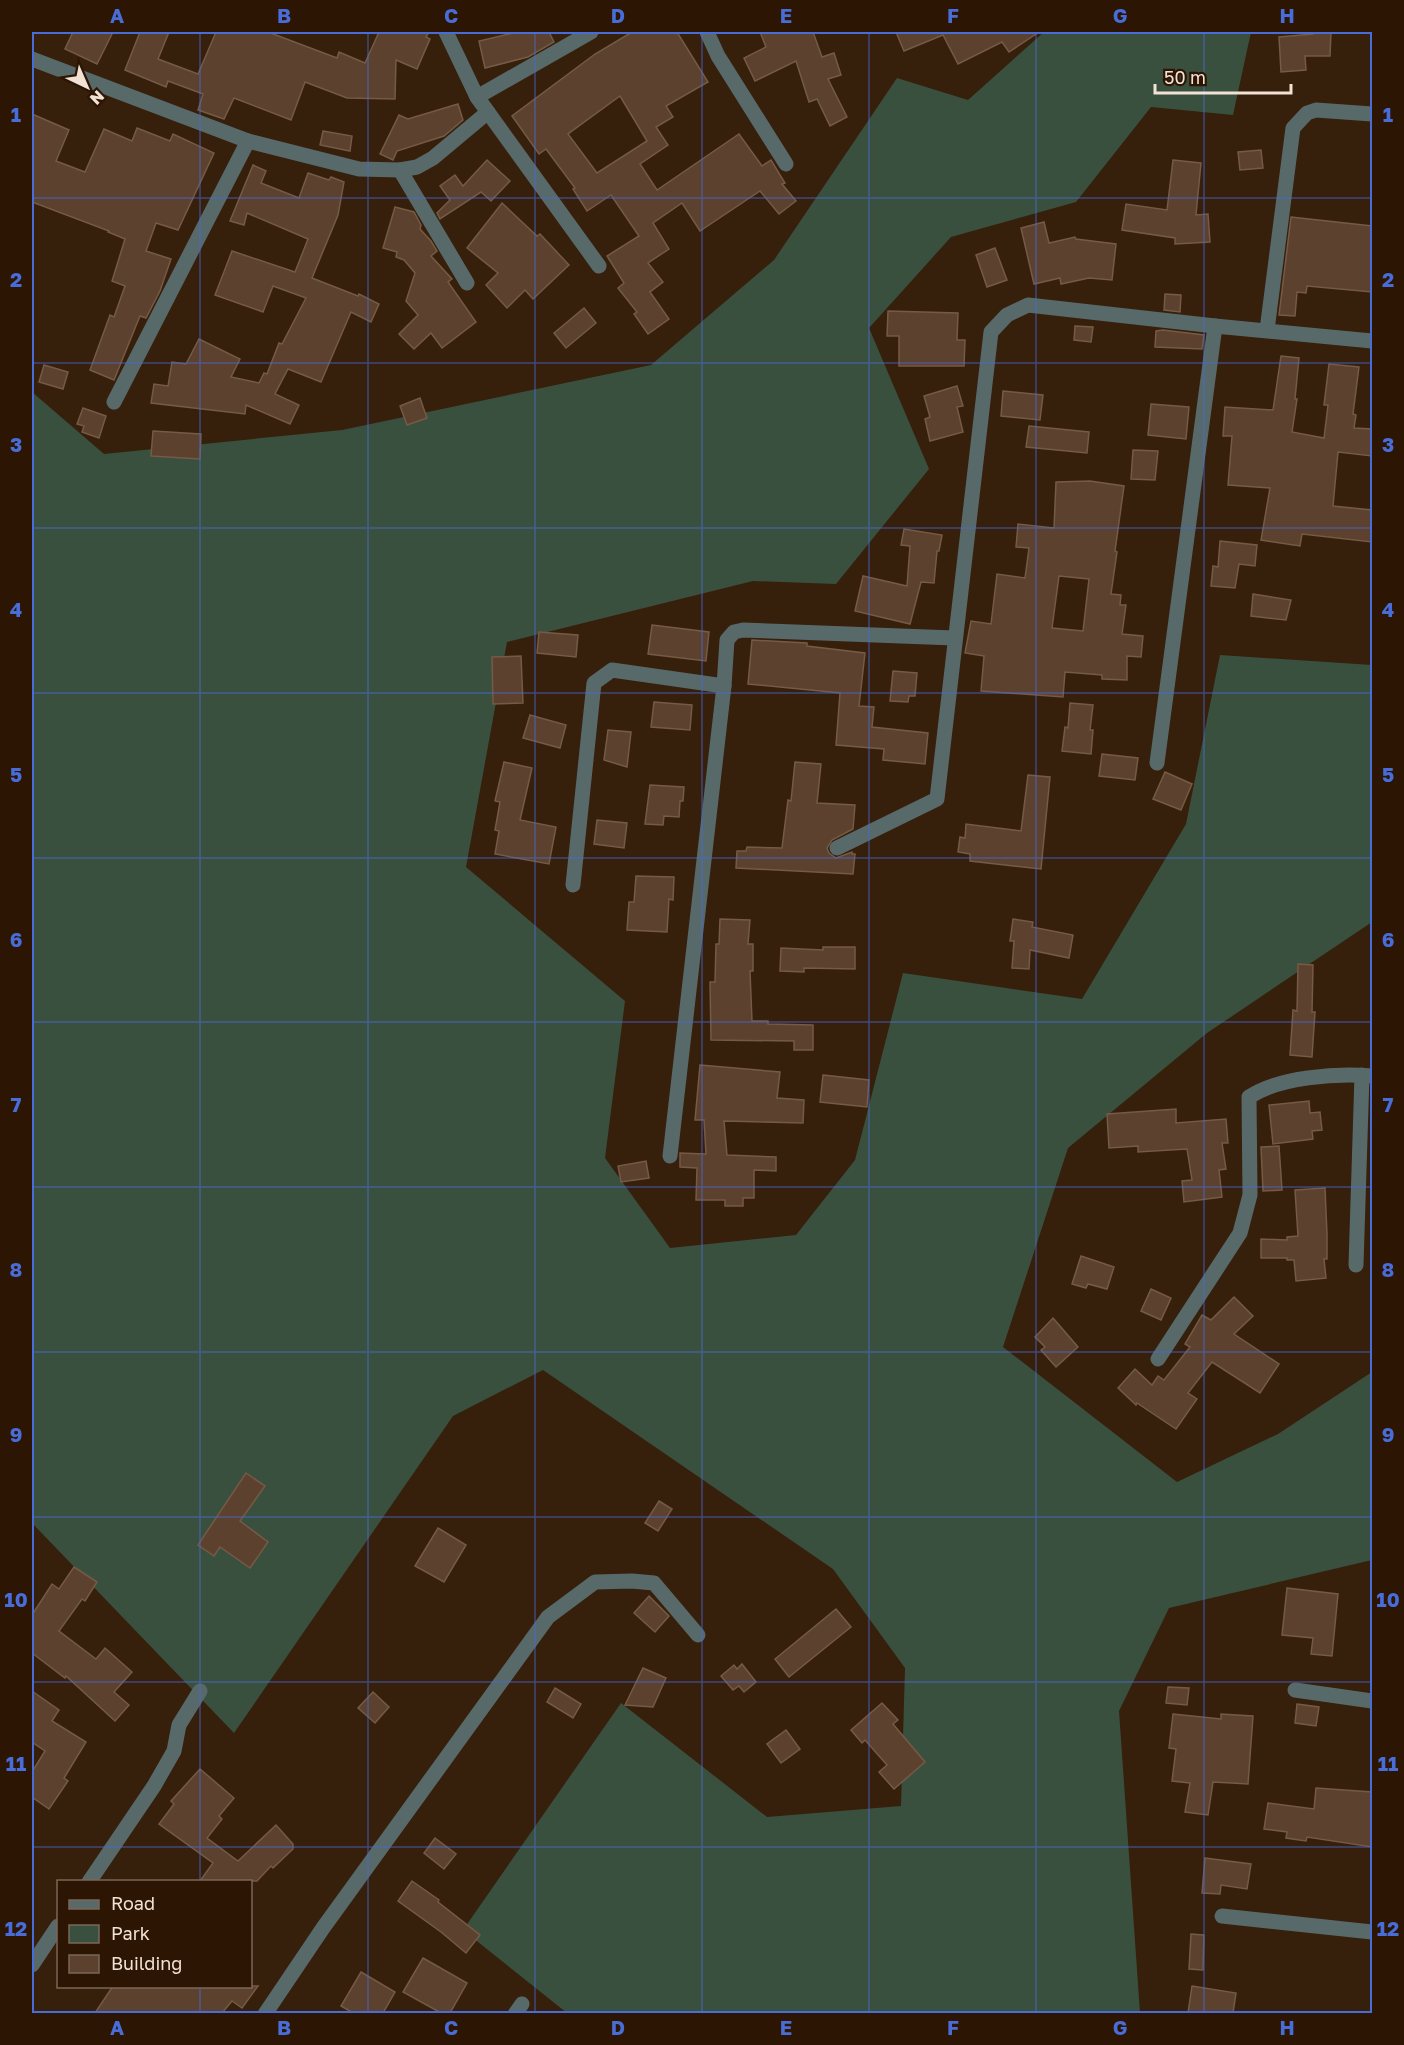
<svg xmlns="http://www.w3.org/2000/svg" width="1404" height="2045" font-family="'Golos Text',sans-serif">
<rect width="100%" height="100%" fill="#361f0b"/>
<path fill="#3a503e" d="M1044,32h207l-18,83 -82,-8 -75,95 -125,35 -82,91 60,141 -93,115 -83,-3 -246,61 -41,225 159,134 -20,157 65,90 126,-13 59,-75 48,-187 179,26 104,-175 34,-169 152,10v257l-165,111 -139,115 -65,199 174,135 101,-48 94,-62v188l-203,48 -50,103 21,302h-573l-104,-83 158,-227 146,114 134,-11 4,-138 -72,-99 -290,-199 -90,46 -219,317 -202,-210v-1131l72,62 238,-24 309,-65 123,-105 123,-182 71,22z"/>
<g fill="#5c422e" stroke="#755a45" stroke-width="1.5" fill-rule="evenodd">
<path d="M73,32h40l-16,32 -32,-15z"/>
<path d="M140,32h29l-11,27 40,15 18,-42h52l69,26 2,-6 26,11 14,-31h50l-3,5 4,2 -13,30 -21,-9 -1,39 -48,-1 -42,-16 -14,38 -57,-22 -10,21 -26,-9 5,-16 -35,-13 -2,6 -41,-17z"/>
<path d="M517,32h32l5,10 -26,15 -43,11 -6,-27z"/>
<path d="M632,32h45l31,50 -42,24 7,11 -17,10 12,18 -28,19 17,26 82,-56 23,32 9,-6 14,23 -3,1 14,17 -17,13 -19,-23 -60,40 -18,-28 -29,20 16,26 -21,14 15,19 -13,10 19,27 -21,15 -14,-20 3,-2 -19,-24 6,-5 -17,-27 32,-20 -28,-41 -24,16 -14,-22 2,-1 -29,-39 -7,5 -27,-38 83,-62zM620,96l27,45 -50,32 -29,-39z"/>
<path d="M760,32h53l9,25 12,-4 7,22 -13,4 19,38 -17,9 -13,-27 -8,3 -13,-41 -41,20 -11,-23 22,-11z"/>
<path d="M896,32h143l-30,20 -7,-10 -44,22 -15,-29 -39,16z"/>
<path d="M1313,32h18l-1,24h-25l1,14 -25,2 -2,-35 34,-3z"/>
<path d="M458,104l5,16 -19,16 -47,15 -4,9 -13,-6 19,-39 9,4z"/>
<path d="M32,114l37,16 -13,31 29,11 19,-43 28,12 5,-13 33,13 3,-7 41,19 -36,77 -22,-7 -10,28 25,8 -11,32 -14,27 -6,-2 -26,64 -24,-10 20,-55 4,2 11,-31 -13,-5 13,-42 -17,-7 1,-1 -77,-29z"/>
<path d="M323,131l29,5 -2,15 -30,-6z"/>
<path d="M1261,150l2,18 -23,2 -2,-18z"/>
<path d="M487,160l23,21 -19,20 -10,-9 -41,27 -3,-6 13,-13 -10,-14 15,-11 8,11z"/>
<path d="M1173,160l28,3 -5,52 12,-1 2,28 -35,2v-6l-53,-8 4,-26 41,6z"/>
<path d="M253,165l13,6 -5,12 38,15 9,-25 21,7 2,-3 13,5 -6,33 -26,63 46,18 1,-2 20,10 -8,18 -20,-10 -30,70 -33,-13 -13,25 24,11 -9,19 -44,-19 -1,9 -94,-11 3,-19 14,2 4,-24 14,2 13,-25 41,20 -9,18 28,6 5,-10 3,1 12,-31 3,1 24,-46 -33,-12 -10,26 -48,-17 17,-44 63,21 13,-33 -61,-26 -3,12 -14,-4z"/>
<path d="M502,203l35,33 3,-2 29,31 -36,34 -8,-9 -18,18 -21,-23 12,-12 -31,-25z"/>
<path d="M395,207l19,5 7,13 -1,4 11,12 6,10 -6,5 21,23 -4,3 28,40 -34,26 -11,-15 -17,16 -15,-15 19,-19 -12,-14 9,-28 -11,-13 -8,-3 1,-5 -14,-4z"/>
<path d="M1291,217l81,9v66l-65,-6 -1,7 -9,-1 -2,24 -16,-1z"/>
<path d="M1044,222l5,21 26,-6 1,2 40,5 -4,36 -23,-2 -28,6 -1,-6 -26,6 -13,-56z"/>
<path d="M995,248l12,32 -20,7 -11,-32z"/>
<path d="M1165,294l16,1 -1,17 -16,-2z"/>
<path d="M584,308l12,15 -30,25 -12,-15z"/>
<path d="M888,311l70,2 -1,27h8l-1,26h-65v-30h-12z"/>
<path d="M1075,326l18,1 -2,15 -17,-2z"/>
<path d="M1163,330l41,5 -2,14 -47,-2 1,-16z"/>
<path d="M1281,356l18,2 -4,41h2l-5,33 32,6 4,-33h-4l5,-41 30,3 -6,47 3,1 -2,13 18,1v27l-34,-4 -5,54 39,4v32l-70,-8 -2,12 -39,-6 9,-52 -42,-3 4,-49h-9l2,-29 48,3z"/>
<path d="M44,365l24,7 -5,17 -24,-7z"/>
<path d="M957,386l6,20 -6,1 6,25 -33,9 -5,-22 5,-2 -6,-21z"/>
<path d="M1003,391l40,4 -3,25 -39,-4z"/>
<path d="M420,398l7,20 -20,7 -7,-19z"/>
<path d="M1151,404l38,3 -3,32 -38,-4z"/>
<path d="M83,408l23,8 -7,22 -17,-6 2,-6 -7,-2z"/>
<path d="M1029,426l60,6 -2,21 -61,-6z"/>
<path d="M153,431l48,3 -1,25 -49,-3z"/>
<path d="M1133,450l25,1 -3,29 -24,-1z"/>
<path d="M1090,481l34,5 -9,65 2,1 -6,42 10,1 -1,10h6l-4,29 21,2 -2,21 -14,-1v24l-25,-1v-4l-37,-3 -2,25 -82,-6 3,-35 -19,-3 6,-32 20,3 6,-50 28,4 4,-30 -13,-1 2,-23 36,4 2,-46zM1059,576l30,3 -6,52 -31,-3z"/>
<path d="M904,529l38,6 -3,16h-2l-3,32 -13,-1 -11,42 -55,-13 8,-35 44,10 3,-40 -9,-1z"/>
<path d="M1220,541l37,4 -2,21 -16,-2 -4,24 -24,-2 2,-20 5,1z"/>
<path d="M1253,594l38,6 -5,20 -35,-4z"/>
<path d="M652,625l57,7 -3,29 -58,-7z"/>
<path d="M539,632l39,3 -2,22 -39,-4z"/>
<path d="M752,640l55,3v3l58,7 -6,53 15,1 -2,20 56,6 -3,31 -42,-4 1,-11 -48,-4 4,-52 -92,-9z"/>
<path d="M521,656l2,47 -30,1 -1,-47z"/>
<path d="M893,671l24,2 -2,23h-6l-1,6 -18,-1z"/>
<path d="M654,702l38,3 -2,25 -39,-3z"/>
<path d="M1070,703l23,2 -3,25h3l-2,24 -29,-3 3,-24 3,1z"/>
<path d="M530,715l36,10 -6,23 -37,-10z"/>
<path d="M608,730l23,2 -4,35 -23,-7z"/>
<path d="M1102,754l36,4 -3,22 -36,-4z"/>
<path d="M504,762l28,6 -12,52 36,7 -7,37 -54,-10 4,-23 -4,-1 5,-28 -5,-1z"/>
<path d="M795,762l26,2 -4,39 38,2 -2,24 -21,11 -5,8 2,5 7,5 16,-6v2h3l-2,20 -117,-6 1,-17h9l1,-4 35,1 6,-48 3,1z"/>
<path d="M1165,772l27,12 -11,26 -28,-11z"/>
<path d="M1028,775l22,2 -9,92 -71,-8v-7l-12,-2 2,-15 5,1 1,-14 55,7z"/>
<path d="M650,785l34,2 -1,14h-3l-1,16 -15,-1 -1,9 -18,-1z"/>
<path d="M597,820l30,3 -3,25 -30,-4z"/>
<path d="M636,876l38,1 -1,23 -4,-1 -2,33 -40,-2 2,-28h5z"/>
<path d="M720,919l30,1 -2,24h5v27h-3l2,50h16v3l45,1v25h-19v-9l-83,-1 -1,-58h5l1,-38h3z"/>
<path d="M1013,919l20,3 -1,5 41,8 -4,23 -39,-8 -1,19 -17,-1 2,-27h-4z"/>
<path d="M823,947h32v22l-51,-1v4l-24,-1 1,-23 42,2z"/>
<path d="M1298,964l15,1 -1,47h3l-3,45 -22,-2 3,-45 4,1z"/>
<path d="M700,1065l80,7 -3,26 27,2 -1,23 -79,-2 3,34 49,2v14l-22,-1v28h-11v8h-18v-6h-29l1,-32 -17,-1v-14l26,1 -2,-34h-9z"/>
<path d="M823,1075l46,5 -2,27 -47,-5z"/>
<path d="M1309,1101l1,12 10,-1 2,18 -10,1 1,8 -40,5 -4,-39z"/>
<path d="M1176,1109v14l50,-4 2,24h-6l4,26 -7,1 3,27 -38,5 -2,-21 10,-1 -5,-31 -49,3v-6l-29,2 -2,-34z"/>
<path d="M1279,1146l3,44 -19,1 -2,-44z"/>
<path d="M646,1161l3,17 -28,4 -3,-16z"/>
<path d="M1325,1188l2,46v25h-3l2,19 -30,3 -2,-21h-7v-2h-26v-19l26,1v-3l11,-1 -3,-46z"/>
<path d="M1081,1256l33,11 -7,22 -19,-5 -2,4 -14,-4z"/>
<path d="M1151,1289l20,9 -10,22 -20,-9z"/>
<path d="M1234,1297l19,19 -19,18 45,30 -19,29 -48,-31 -24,31 9,6 -21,30 -39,-26 -1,2 -18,-17 17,-19 17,16 6,-9 6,4 26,-33 -5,-3 17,-29 9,5z"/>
<path d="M1053,1318l25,29 -22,20 -15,-17 4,-3 -10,-10z"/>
<path d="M246,1473l19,13 -25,35 28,21 -18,26 -30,-21 -6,9 -16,-11z"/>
<path d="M659,1501l13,8 -14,22 -13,-8z"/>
<path d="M438,1528l28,17 -22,37 -29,-16z"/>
<path d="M74,1567l23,15 -12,19 -3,-2 -23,32 37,28 9,-11 27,24 -18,20 15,13 -14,16 -49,-45 -1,2 -33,-25v-38l20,-31 7,5z"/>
<path d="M1287,1588l51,6 -6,62 -21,-2 2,-16 -31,-3z"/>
<path d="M649,1596l20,20 -14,16 -21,-19z"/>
<path d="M836,1609l15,18 -62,50 -14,-18z"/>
<path d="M742,1664l14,18 -12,10 -5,-6 -6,4 -12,-14 13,-11 3,4z"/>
<path d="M643,1668l23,10 -13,29 -28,-2z"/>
<path d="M1168,1687l21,1 -2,17 -21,-2z"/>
<path d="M555,1688l26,16 -8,14 -26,-16z"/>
<path d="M32,1691l27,19 -7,11 34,21 -22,36 4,3 -19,28 -17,-12v-25l13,-21 -13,-9z"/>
<path d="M373,1692l16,15 -14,16 -17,-15z"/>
<path d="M882,1703l16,17 -5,4 32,38 -31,27 -15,-17 8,-7 -22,-25 -3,3 -11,-13z"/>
<path d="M1297,1704l22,3 -3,19 -21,-3z"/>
<path d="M1173,1714l48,5v-5l32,2 -5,68 -35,-2 -5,33 -23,-3 5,-29 -18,-2 4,-32 -7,-1z"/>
<path d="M786,1730l14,19 -19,14 -14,-19z"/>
<path d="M200,1769l34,29 -15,18 3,3 -15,19 31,23 38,-36 17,19v5l-20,19 -2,-2 -14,15h-57l13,-18 -54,-39 15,-20 -3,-3z"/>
<path d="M1316,1788l56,4v55l-65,-10 -1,4 -20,-3 1,-6 -23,-3 4,-26 46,6z"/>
<path d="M435,1838l21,16 -12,15 -20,-16z"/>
<path d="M1205,1858l46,6 -4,25 -26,-4 -1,9 -18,-1z"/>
<path d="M412,1881l27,19 -1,2 42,33 -14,18 -25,-21 -43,-31z"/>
<path d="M1191,1934l13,1 -1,35 -14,-1z"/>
<path d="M423,1958l44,25 -17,30h-9l-38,-21z"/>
<path d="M361,1972l34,20 -12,21h-30l-12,-7z"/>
<path d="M113,1986h145l-16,22 -10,-7 -10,12h-127z"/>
<path d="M1192,1986l44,7 -3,20h-45z"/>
</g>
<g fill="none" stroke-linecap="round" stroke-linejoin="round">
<g stroke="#58696a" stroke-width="15">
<path d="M446,32l31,65 122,169"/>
<path d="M707,32l11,24 68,108"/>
<path d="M32,59l216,82 111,28 41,1 17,-3 16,-9 55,-46"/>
<path d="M477,97l114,-65"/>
<path d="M400,170l67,113"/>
<path d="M1267,330l26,-202 14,-15 9,-3 56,4"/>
<path d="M114,402l134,-261"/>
<path d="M1157,763l58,-437"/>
<path d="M837,848l100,-49 54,-467 16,-17 21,-10 187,21 157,15"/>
<path d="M573,885l21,-202 18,-13 112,16"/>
<path d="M670,1156l54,-470 3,-46 7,-8 9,-2 211,8"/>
<path d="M1356,1265l6,-190"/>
<path d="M1158,1359l82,-126 10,-38 -1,-98c30,-20 87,-24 123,-21"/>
<path d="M1295,1690l77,11"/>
<path d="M89,1882l65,-96 20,-35 5,-26 21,-34"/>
<path d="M1222,1916l150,16"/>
<path d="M32,1965l26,-39"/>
<path d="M265,2014l58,-86 225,-311 47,-35 37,-1 22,2 44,52"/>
<path d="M515,2014l7,-10"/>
</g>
</g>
<path fill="none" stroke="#486cd8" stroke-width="1.5" stroke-opacity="0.55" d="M200,32v1850M368,32v1982M535,32v1982M702,32v1982M869,32v1982M1036,32v1982M1204,32v1982M32,198h1340M32,363h1340M32,528h1340M32,693h1340M32,858h1340M32,1022h1340M32,1187h1340M32,1352h1340M32,1517h1340M32,1682h1340M32,1847h1340M200,1986v28"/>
<rect width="1404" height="2045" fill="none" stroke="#2c1503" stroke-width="66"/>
<rect x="57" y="1880" width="195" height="108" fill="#2c1503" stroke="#7b6757" stroke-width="1.5"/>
<rect x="69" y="1900" width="30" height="9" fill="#58696a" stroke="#7b6757" stroke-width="1.5"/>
<text x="111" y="1910" font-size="18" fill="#f2e2d6">Road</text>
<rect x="69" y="1925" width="30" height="18" fill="#3a503e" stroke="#7b6757" stroke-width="1.5"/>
<text x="111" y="1940" font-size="18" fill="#f2e2d6">Park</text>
<rect x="69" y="1955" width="30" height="18" fill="#5c422e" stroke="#7b6757" stroke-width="1.5"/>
<text x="111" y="1970" font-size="18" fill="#f2e2d6">Building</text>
<g transform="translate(87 87) rotate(136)" stroke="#2c1503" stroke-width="4.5" paint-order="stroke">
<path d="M0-4.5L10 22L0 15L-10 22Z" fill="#f2e2d6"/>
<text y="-9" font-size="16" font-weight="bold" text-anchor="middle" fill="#f2e2d6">N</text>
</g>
<path d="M1155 84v9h136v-9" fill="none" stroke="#f2e2d6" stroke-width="3"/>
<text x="1164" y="84" font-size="18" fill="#f2e2d6" stroke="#2c1503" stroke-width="4.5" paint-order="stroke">50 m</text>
<rect x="33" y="33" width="1338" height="1979" fill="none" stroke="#486cd8" stroke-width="2"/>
<g font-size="20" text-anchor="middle" font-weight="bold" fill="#486cd8">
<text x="117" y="23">A</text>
<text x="284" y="23">B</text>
<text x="451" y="23">C</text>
<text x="618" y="23">D</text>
<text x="786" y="23">E</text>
<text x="953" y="23">F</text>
<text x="1120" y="23">G</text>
<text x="1287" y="23">H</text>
<text x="16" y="122">1</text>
<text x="1388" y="122">1</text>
<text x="16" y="287">2</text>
<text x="1388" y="287">2</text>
<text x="16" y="452">3</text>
<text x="1388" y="452">3</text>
<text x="16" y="617">4</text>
<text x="1388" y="617">4</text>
<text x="16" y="782">5</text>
<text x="1388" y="782">5</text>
<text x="16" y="947">6</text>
<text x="1388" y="947">6</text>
<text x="16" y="1112">7</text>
<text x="1388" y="1112">7</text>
<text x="16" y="1277">8</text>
<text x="1388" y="1277">8</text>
<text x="16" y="1442">9</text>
<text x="1388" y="1442">9</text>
<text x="16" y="1607">10</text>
<text x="1388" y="1607">10</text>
<text x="16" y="1771">11</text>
<text x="1388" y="1771">11</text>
<text x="16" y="1936">12</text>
<text x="1388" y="1936">12</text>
<text x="117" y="2035">A</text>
<text x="284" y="2035">B</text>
<text x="451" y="2035">C</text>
<text x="618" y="2035">D</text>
<text x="786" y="2035">E</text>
<text x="953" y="2035">F</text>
<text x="1120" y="2035">G</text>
<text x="1287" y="2035">H</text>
</g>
</svg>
